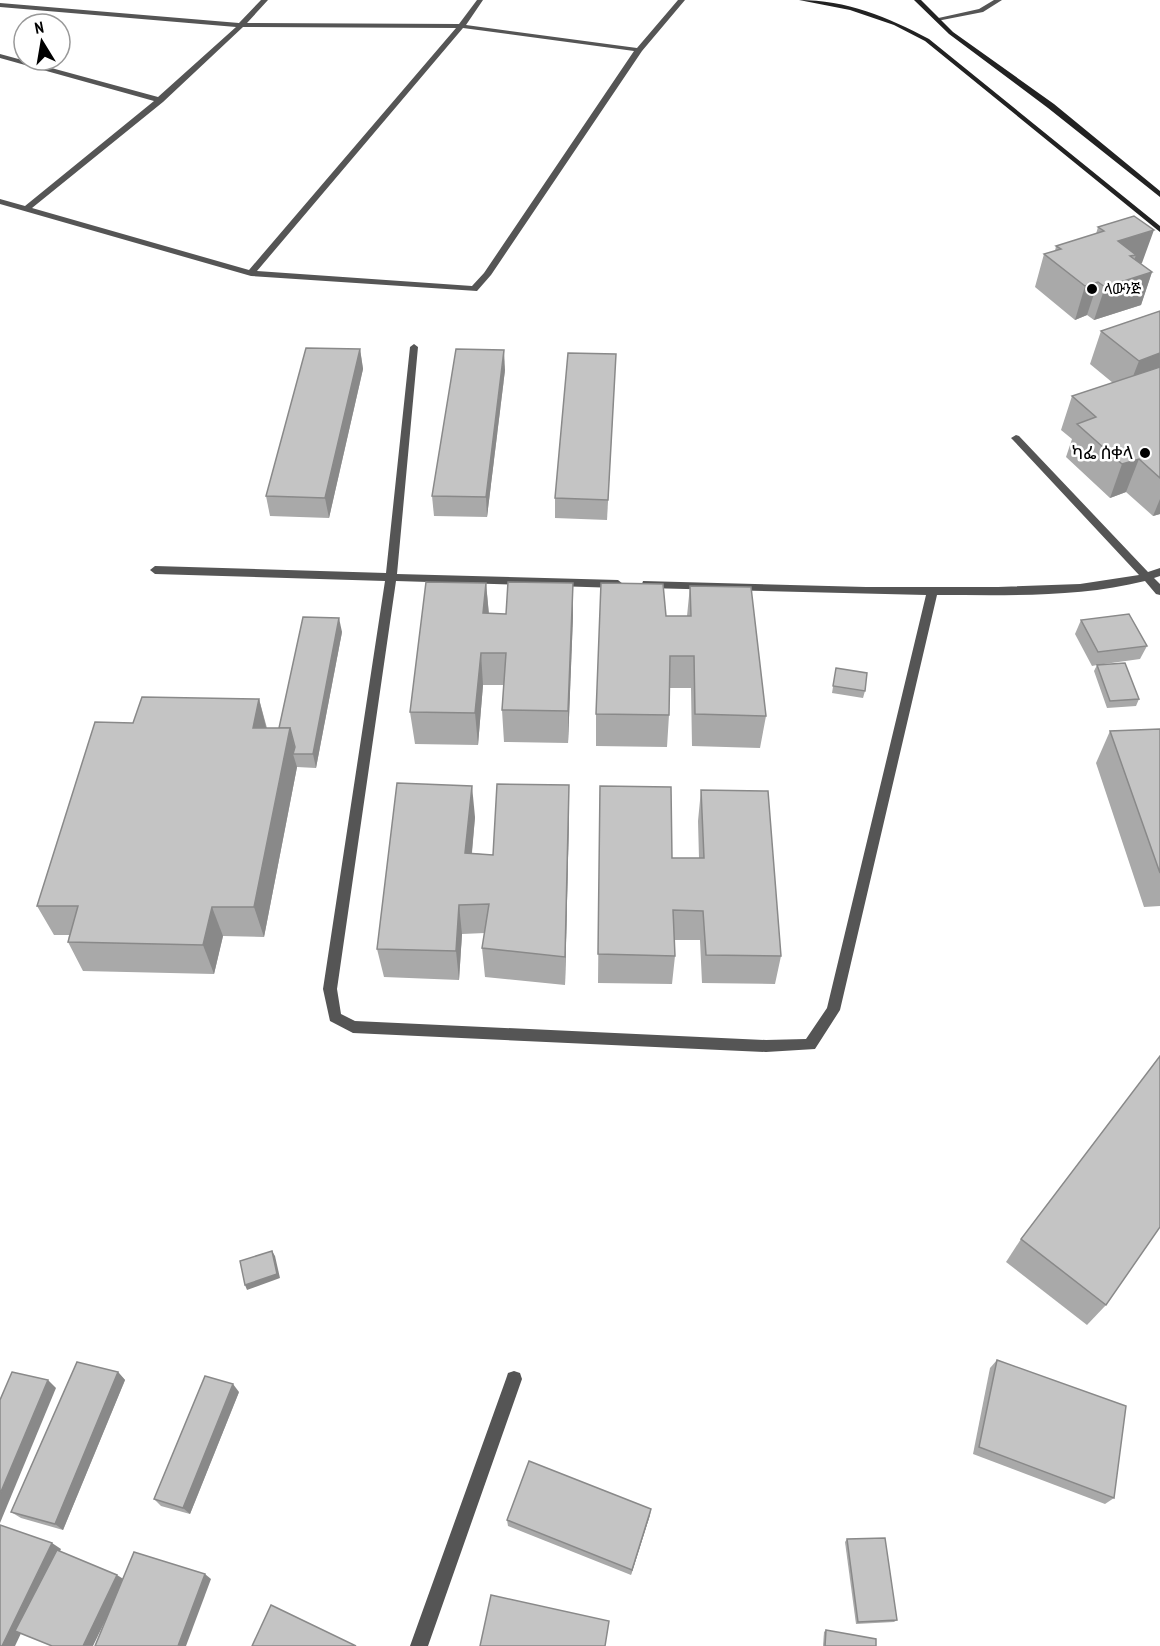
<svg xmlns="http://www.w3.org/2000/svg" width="1160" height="1646" font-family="'PT Sans Narrow','Noto Sans Ethiopic',sans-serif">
<rect width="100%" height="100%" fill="#fff"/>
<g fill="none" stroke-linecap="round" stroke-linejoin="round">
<path fill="#555" fill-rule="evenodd" d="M414,344l4,3 -21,227 221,6 5,4 -5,4 -222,-7 -59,408 4,25 14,7 411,19 40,-1 21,-31 99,-413 -279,-7 -5,-4 1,-3 223,6h132l82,-3 59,-9 -126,-135 -2,-2 5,-3 3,1 129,136 12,-4v8l-6,2 6,6v11l-4,-1 -11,-13c-68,17 -140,14 -208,14l-97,415 -25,39 -49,3 -413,-19 -23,-12 -7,-32 62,-408 -230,-7 -5,-4 5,-4 231,7 24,-226z"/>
<g fill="#555" fill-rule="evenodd">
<path d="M261,0h7l-21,23 212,1 18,-24h6l-17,25 171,23 41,-48h7l-43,51 -151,224 -14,16 -226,-15 -251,-72v-5l25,7 129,-105 -154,-43v-4l158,43 78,-70 -236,-20v-4l239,20zM243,27l213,1 -207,242 -217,-62 131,-106zM463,28l171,23 -150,222 -12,13 -215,-15z"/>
<path d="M994,0h8l-19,12 -46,9 -3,-2 45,-10z"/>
<path d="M514,1371l6,2 2,6 -94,267h-18l96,-267 2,-6z"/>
</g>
<g fill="#222" fill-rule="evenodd">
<path d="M799,0c47,0 89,17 130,39l231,187v6l-235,-191 -31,-16 -44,-15z"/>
<path d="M914,0h7l32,32 101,72 106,87v6l-112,-89 -99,-74z"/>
</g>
</g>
<g fill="#a9a9a9">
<path d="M1134,216l8,47 -1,1 11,8 -11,33 -47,15 -7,-5 -12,5 -40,-33 9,-33 11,-3 1,-5 40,-12 2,-7z"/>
<path d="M1160,311v203l-7,2 -27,-24 -16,6 -44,-41 6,-18 -11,-9 11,-34 41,-13 -23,-19 11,-33z"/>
<path d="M360,349l3,20 -34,149 -59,-2 -4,-20z"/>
<path d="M505,370l-18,147 -53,-1 -2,-20z"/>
<path d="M615,374l-8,146 -52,-2v-20z"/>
<path d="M486,583l3,31 84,2 -5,127 -64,-1 -2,-32 2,-25h-21l-5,60 -63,-1 -5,-32z"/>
<path d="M690,586l76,130 -6,32 -68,-2 -1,-58h-22v27l-2,32 -71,-1v-32l70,-98h21z"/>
<path d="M1081,620l66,26 -7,13 -36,5 35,35 -3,7 -29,2 -13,-37 3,-6 -5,1 -17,-32z"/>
<path d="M342,632l-26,136 -19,-1 -33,170 -41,-1 -9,38 -131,-3 -15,-29 1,-7h-15l-17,-29 222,-207 8,29h12z"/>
<path d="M835,675l30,16 -2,7 -31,-5z"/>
<path d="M1160,729v177l-16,1 -48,-144 14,-32z"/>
<path d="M600,786l72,72h27l-1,-37 3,-31 80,166 -6,28 -73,-1 -2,-43h-26l1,16 -3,28 -74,-1z"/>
<path d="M569,816l-4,169 -80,-8 -3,-29 3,-15 -23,1 -3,46 -75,-3 -7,-28 98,-132 -3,36 21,2z"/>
<path d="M1021,1239l85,66 -19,20 -81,-63z"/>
<path d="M997,1360l117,138 -9,6 -132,-50 17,-86z"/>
<path d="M118,1372l7,8 -62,150 -42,-12 -10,-6z"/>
<path d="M239,1392l-49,122 -29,-8 -7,-7z"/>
<path d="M650,1515l-19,60 -123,-49 -1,-6z"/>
<path d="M847,1539l50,81 -3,2 -38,2 -11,-82z"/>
<path d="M826,1630l50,16h-53l1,-14z"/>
</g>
<g fill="#898989">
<path d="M1154,230l-12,33 -10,3 4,-11 -18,-14z"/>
<path d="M1152,272l-11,33 -47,15 11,-33z"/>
<path d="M1098,282l-11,33 -12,5 10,-34z"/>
<path d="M360,349l3,20 -34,149 -4,-20z"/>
<path d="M504,350l1,20 -18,147 -1,-20z"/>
<path d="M1160,353v28l-34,13 13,-33z"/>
<path d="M1139,459l-13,33 -16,6 12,-34z"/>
<path d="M1160,499v15l-7,2z"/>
<path d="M486,583l3,33 -6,-3z"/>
<path d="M573,583v33l-5,127v-32z"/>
<path d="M339,618l3,14 -26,136 -3,-14z"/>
<path d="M481,653l2,32 -5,60 -3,-32z"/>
<path d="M259,699l8,32 -14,-3z"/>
<path d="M290,728l6,26h-3l4,13 -33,170 -10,-30z"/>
<path d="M569,785v31l-4,169v-28z"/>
<path d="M472,786l3,31 -6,66 -4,-30z"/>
<path d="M459,905l3,29 -3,46 -3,-29z"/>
<path d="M212,907l11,29 -9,38 -11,-29z"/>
<path d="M272,1251l3,5 5,22 -33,12 -2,-5z"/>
<path d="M118,1372l7,8 -62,150 -8,-6z"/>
<path d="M48,1380l8,8 -56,135v-29z"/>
<path d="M233,1384l6,8 -49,122 -7,-6z"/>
<path d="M651,1509l-1,6 -19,60 1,-5z"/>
<path d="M52,1543l9,6 -46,97h-13z"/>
<path d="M205,1574l6,5 -25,67h-8z"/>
<path d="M117,1575l8,5 -32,66h-10z"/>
</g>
<g fill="#c4c4c4" stroke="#898989" stroke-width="1.5">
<path d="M1134,216l20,14 -36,11 18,14 -6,1 22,16 -47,15 -7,-5 -13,4 -41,-32 17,-5 -5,-3 48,-15 -6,-4z"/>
<path d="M1160,311v42l-21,8 -38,-30z"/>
<path d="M306,348l54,1 -35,149 -59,-2z"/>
<path d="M456,349l48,1 -18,147 -54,-1z"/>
<path d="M568,353l48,1 -8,146 -53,-2z"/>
<path d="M1160,367v111l-21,-19 -17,5 -45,-40 19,-7 -24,-21z"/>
<path d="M426,582l60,1 -3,30 23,1 2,-32 65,1 -5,128 -66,-1 4,-57h-25l-6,60 -65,-1z"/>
<path d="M601,583l62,1 3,32h25l-1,-30 61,1 15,129 -71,-2 -1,-58h-24l-1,59 -73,-1z"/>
<path d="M1129,614l18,32 -49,6 -17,-32z"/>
<path d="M303,617l36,1 -26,136h-20l2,-7 -5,-19h-11z"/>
<path d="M1125,663l14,36 -29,2 -13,-36z"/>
<path d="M836,668l31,5 -2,18 -32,-5z"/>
<path d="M142,697l117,2 -6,29h37l-36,179h-42l-9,38 -135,-3 10,-36h-41l58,-184 38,1z"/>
<path d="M1160,729v144l-50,-142z"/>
<path d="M397,783l75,3 -7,67 28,2 4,-71 72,1 -4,172 -83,-9 7,-44 -30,1 -3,46 -79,-2z"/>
<path d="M600,786l71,1 1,71h32l-3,-68 67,1 13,165 -75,-1 -3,-44 -30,-1 2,46 -77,-2z"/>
<path d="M1160,1056v171l-54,78 -85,-66z"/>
<path d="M272,1251l5,23 -32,11 -5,-24z"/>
<path d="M997,1360l129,46 -12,92 -135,-51z"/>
<path d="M77,1362l41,10 -63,152 -44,-12z"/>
<path d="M12,1372l36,8 -48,114v-94z"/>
<path d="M205,1376l28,8 -50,124 -29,-9z"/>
<path d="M529,1461l122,48 -19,61 -125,-50z"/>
<path d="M0,1525l52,18 -50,103h-2z"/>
<path d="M885,1538l12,82 -39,2 -11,-83z"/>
<path d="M57,1550l60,25 -34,71h-31l-37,-15z"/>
<path d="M134,1552l71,22 -27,72h-83z"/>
<path d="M491,1595l118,26 -4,25h-125z"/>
<path d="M271,1605l85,41h-104z"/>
<path d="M826,1630l50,9v7h-51z"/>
</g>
<g fill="#000" stroke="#fff" stroke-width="2">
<circle cx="1092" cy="289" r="6"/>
<circle cx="1145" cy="453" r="6"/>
</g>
<g text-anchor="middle" stroke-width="5" stroke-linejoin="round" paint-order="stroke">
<g font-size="15" fill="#000" stroke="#fff" text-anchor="start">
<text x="1104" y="294">ላውንጅ</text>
</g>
<g font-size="18" fill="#000" stroke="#fff" text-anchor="end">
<text x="1133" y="459">ካፌ ሰቀላ</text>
</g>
</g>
<g transform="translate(42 42) rotate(349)"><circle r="28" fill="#ffffff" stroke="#999999" stroke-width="1.5"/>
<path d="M0-4.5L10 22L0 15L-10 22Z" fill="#000000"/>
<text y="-9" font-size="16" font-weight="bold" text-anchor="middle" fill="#000000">N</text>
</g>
</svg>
